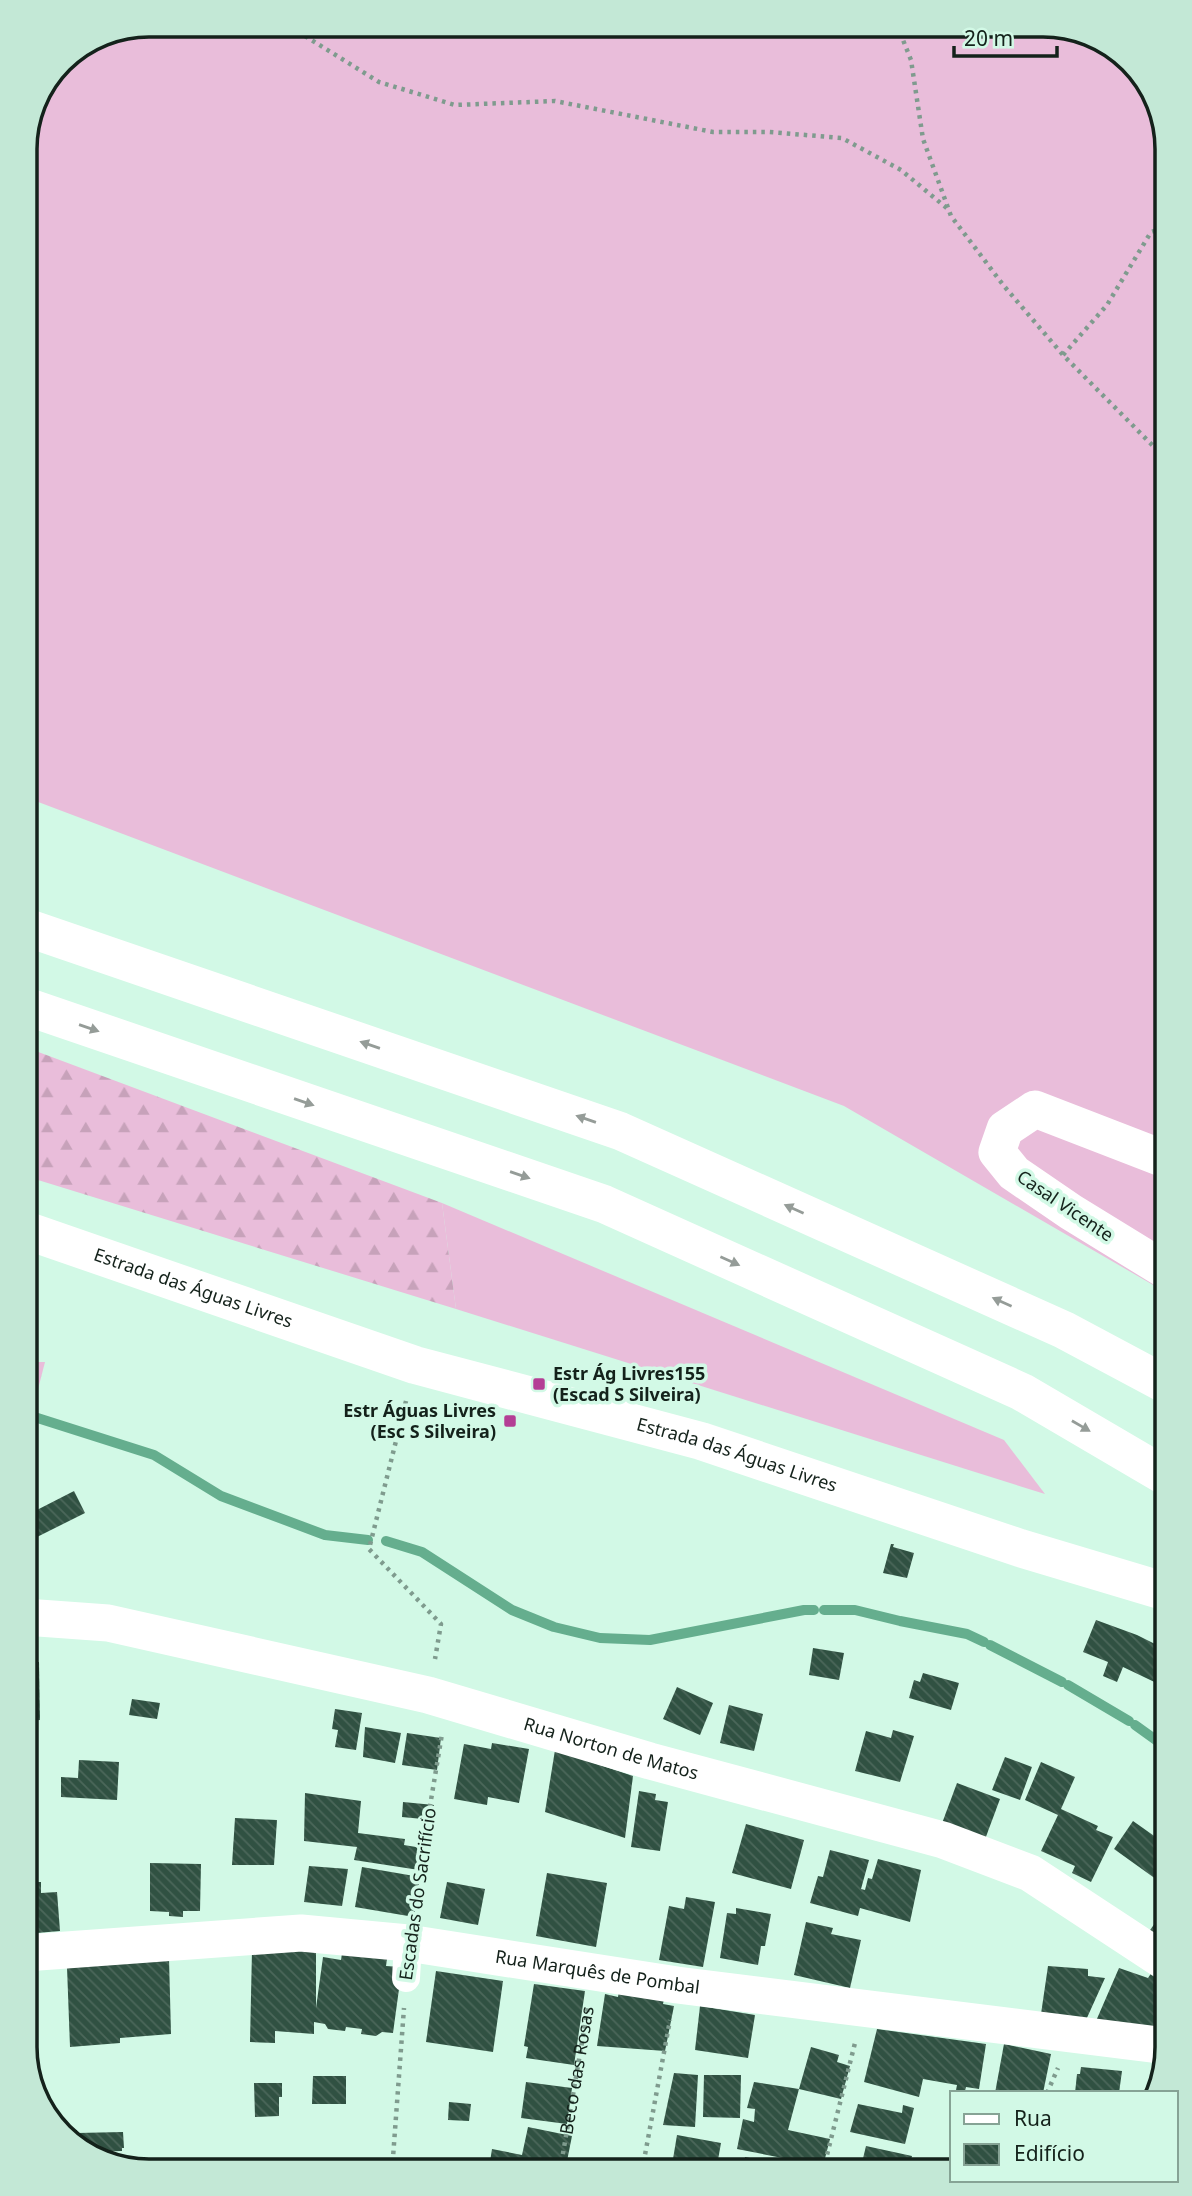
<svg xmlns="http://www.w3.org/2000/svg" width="1192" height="2196" font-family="'Noto Sans',sans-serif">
<defs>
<pattern id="forest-firs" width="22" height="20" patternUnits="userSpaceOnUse" patternTransform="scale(1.75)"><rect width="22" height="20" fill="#e9bdda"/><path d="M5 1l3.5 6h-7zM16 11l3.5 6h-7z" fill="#c7a2ba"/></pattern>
<pattern id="building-back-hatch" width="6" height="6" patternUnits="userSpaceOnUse" patternTransform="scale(1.75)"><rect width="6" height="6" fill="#305142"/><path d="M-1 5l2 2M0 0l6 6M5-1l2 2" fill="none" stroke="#4b675a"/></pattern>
</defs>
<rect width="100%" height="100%" fill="#d2f9e6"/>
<g fill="#e9bdda">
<path d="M149,25h903l61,21 45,55 9,48v1144l-323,-187 -819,-309v-656l36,-80 40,-27z"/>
<path d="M442,1203l562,237 41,54 -589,-185z"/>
</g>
<g fill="url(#forest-firs)">
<path d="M25,1047l417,156 14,106 -431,-133z"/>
<path d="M25,1362h20l-17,66h-3z"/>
</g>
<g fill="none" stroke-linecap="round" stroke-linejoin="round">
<g stroke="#65ae8e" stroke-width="10">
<path d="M25,1414l129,41 67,41 104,39 43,5"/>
<path d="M386,1541l36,11 90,58 42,17 46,11 50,2 154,-30h10"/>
<path d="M824,1610h31l45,11 67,13 17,8"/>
<path d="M990,1645l72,37"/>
<path d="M1068,1685l61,36"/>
<path d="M1135,1725l32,23"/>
</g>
</g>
<g fill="url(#building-back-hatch)">
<path d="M74,1491l11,22 -58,29 -2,-6v-36l6,13z"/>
<path d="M891,1544h3l-1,3 21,6 -7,25 -24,-5z"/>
<path d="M1096,1620l41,15 30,15v38l-44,-21 -6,15 -14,-6 5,-14 -25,-10z"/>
<path d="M813,1648l31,5 -5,27 -30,-5z"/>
<path d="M25,1662h14l1,58 -15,1z"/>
<path d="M923,1673l36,10 -8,27 -42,-12 5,-18 6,2z"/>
<path d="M677,1687l36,16 -13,32 -37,-16z"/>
<path d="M132,1699l28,4 -3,16 -28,-4z"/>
<path d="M729,1705l34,9 -9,37 -34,-8z"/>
<path d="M335,1709l27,4 -6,37 -21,-3 3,-17 -6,-1z"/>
<path d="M365,1727l36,6 -6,30 -32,-6z"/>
<path d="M893,1730l21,6 -14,46 -45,-11 11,-40 25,7z"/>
<path d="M407,1733l34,5 -4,32 -35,-5z"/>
<path d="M492,1743l37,6 -10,54 -31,-6 -1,8 -33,-6 10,-55 27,5z"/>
<path d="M555,1750l78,26 -8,62 -80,-26z"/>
<path d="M1005,1757l27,10 -12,33 -28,-10z"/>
<path d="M79,1760l40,2 -2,38 -56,-3v-20l17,1z"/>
<path d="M1041,1762l34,15 -14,32 37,17 -2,4 17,7 -22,45 -19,-9 3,-7 -34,-15 17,-36 -33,-15z"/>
<path d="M957,1783l43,16 -16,43 -43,-16z"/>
<path d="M639,1791l17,3 -1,6 13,2 -8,49 -29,-4z"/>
<path d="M305,1793l56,8 -3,32 47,6 -1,6 18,3 -3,22 -65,-10 3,-13 -53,-6z"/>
<path d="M403,1802l31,3 -1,15 -31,-3z"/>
<path d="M235,1818l42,2 -3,45h-42z"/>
<path d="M1133,1821l34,24v42l-53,-38z"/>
<path d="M746,1824l58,16 -13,49 -59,-16z"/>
<path d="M830,1850l39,10 -8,29 4,1 3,-12 4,1 6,-20 43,11 -11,52 -50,-14 -2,8 -48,-13 8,-27 5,1z"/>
<path d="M150,1863l51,1 -1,47h-17v6l-14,-1v-4l-19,-1z"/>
<path d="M309,1866l39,3 -6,37 -38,-4z"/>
<path d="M362,1867l58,10 -6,40 -59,-10z"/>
<path d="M547,1873l60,10 -11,64 -60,-11z"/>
<path d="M25,1882h16v11l16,-1 3,39 -35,3z"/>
<path d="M447,1882l38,7 -7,36 -38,-7z"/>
<path d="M686,1897l29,5 -12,65 -44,-7 10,-54 15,3z"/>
<path d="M1167,1906v40l-19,-13z"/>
<path d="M736,1908l35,6 -6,32h-4l-3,19 -38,-7 7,-45 9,1z"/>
<path d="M806,1922l27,6 -2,6 30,6 -11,48 -56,-13z"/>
<path d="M316,1945v63l7,-51 18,3 1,-7 45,6 -1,7 16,1 -9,66 -11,-1 -6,4 -15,-2 1,-5 -16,-2 -1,4 -17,-2 -3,-5 -11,-2v12l-39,-3v12l-25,-1 2,-92z"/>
<path d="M169,1958l2,76 -51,4v5l-50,4 -3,-80z"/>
<path d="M1048,1966l40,3v7l17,2 -19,42 -45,-6z"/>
<path d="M1119,1968l29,10 4,-6 15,9v41l-3,7 -68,-8z"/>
<path d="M436,1971l67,10 -10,71 -67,-10z"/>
<path d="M534,1984l51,7 -11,74 -48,-7 2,-11 -4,-1z"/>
<path d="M619,1991l45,8 -1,5 11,2 -9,45 -68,-5 8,-52 13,3z"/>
<path d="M700,2006l55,9 -7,43 -53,-8z"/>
<path d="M877,2029l109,15 -7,45 -13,-2 -1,4 -9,-1 1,-5 -34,-6 -4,18 -55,-15z"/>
<path d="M1004,2044l47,10 -8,39h-48z"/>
<path d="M811,2047l28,8 -2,7 13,4 -9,33 -42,-10z"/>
<path d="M1081,2067l41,4 -3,22h-44l2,-19h3z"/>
<path d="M674,2073l24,2 -3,52 -32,-2z"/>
<path d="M704,2075h37l-1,43 -37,-1z"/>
<path d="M313,2076h33v28h-34z"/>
<path d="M526,2082l46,6 -5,36 -46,-6z"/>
<path d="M754,2082l45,7 -11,41 42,9 -7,27 -86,-17 6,-30 11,3 1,-13 -8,-1z"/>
<path d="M254,2083h28v14h-3v19l-24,1z"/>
<path d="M449,2102l22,2 -2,17 -21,-1z"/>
<path d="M858,2104l44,9 1,-8 11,3 -9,36 -55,-12z"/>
<path d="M528,2127l44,9 -7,35h-59l-17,-3 3,-19 30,6z"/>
<path d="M72,2130h5v3l46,-1 1,16h-2v3l-36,1 -7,-2 -6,-8z"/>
<path d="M677,2135l44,8 -5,28h-45z"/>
<path d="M866,2146l46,10 -4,15h-48z"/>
<path d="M745,2157l57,11 -1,3h-59z"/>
<path d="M332,2165l61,4v2h-61z"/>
</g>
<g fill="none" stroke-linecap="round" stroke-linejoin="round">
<g stroke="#7f9b8e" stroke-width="4.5" stroke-dasharray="3.5 5" stroke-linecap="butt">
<path d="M292,25l13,11 74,46 76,23 100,-4 158,31h56l73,6 59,32 48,40"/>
<path d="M897,25l14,35 12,79 28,77 53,70 59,69 104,105"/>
<path d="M1063,355l44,-50 44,-73 16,-5"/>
<path d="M406,1401l-37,148 72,75 -6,35"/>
<path d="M413,1908l29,-174"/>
<path d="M1047,2093l11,-25"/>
<path d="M392,2171l12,-163"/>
<path id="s1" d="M560,2171l28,-164"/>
<path d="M642,2171l28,-151"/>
<path d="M823,2171l32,-128"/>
</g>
<path stroke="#fff" stroke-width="28" d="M406,1978l2,-35"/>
<g stroke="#fff" stroke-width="37">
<path d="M1167,1271l-96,-59 -57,-39 -17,-21 8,-23 30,-20 132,51"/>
<path id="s2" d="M25,1617l83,6 320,72 222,66 293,79 87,33 137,90"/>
<path id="s3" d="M25,1953l276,-20 107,10 269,42 490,61"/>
</g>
<path stroke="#fff" stroke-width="38" id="s4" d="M25,1230l390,135 286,76 319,107 147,44"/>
<g stroke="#fff" stroke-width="38">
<path d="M25,927l595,204 444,199 103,55"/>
<path d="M25,1006l579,198 418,188 145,85"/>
</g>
</g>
<defs><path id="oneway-solid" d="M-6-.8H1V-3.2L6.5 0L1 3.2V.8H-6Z" transform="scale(1.75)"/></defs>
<g fill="#959c98">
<use href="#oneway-solid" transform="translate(89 1028) rotate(19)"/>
<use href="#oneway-solid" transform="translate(370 1045) rotate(-161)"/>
<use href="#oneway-solid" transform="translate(304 1102) rotate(19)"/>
<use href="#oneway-solid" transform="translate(586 1119) rotate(-161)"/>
<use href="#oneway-solid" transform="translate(520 1175) rotate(19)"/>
<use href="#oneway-solid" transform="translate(794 1209) rotate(-156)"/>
<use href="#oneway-solid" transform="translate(730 1261) rotate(24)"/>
<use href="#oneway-solid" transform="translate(1002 1302) rotate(-156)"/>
<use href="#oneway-solid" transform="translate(1081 1426) rotate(30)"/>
</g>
<g fill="#b43e95" stroke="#d2f9e6" stroke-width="2.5">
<rect x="532" y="1377" width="14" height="14" rx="3.5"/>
<rect x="503" y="1414" width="14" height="14" rx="3.5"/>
</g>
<g text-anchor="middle" stroke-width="7" stroke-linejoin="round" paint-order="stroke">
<g font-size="18" fill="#14221b" stroke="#d2f9e6">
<text transform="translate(1065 1206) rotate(34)" y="6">Casal Vicente</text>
<text dy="6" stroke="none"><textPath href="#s4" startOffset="178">Estrada das Águas Livres</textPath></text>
<text dy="6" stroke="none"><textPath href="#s4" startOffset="747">Estrada das Águas Livres</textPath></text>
<text dy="6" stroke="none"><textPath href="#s2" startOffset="602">Rua Norton de Matos</textPath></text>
<text transform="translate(418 1894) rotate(-82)" y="6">Escadas do Sacrifício</text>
<text dy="6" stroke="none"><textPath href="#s3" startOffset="576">Rua Marquês de Pombal</textPath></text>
<text dy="6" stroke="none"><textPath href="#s1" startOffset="102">Beco das Rosas</textPath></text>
</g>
<g font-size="18" font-weight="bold" fill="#14221b" stroke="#d2f9e6" text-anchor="start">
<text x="553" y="1380">Estr Ág Livres155<tspan x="553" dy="21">(Escad S Silveira)</tspan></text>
<text x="496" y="1417" text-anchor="end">Estr Águas Livres<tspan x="496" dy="21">(Esc S Silveira)</tspan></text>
</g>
</g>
<path d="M0 0H1192V2196H0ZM149 37H1043A112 112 0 0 1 1155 149V2047A112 112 0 0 1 1043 2159H149A112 112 0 0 1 37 2047V149A112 112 0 0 1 149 37Z" fill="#c3e8d6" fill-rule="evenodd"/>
<path fill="none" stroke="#14221b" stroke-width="3.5" d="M149 37H1043A112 112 0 0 1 1155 149V2047A112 112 0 0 1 1043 2159H149A112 112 0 0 1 37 2047V149A112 112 0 0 1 149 37Z"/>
<rect x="950" y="2091" width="228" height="91" fill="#d2f9e6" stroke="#86a395" stroke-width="2"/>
<rect x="964" y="2114" width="35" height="10" fill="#ffffff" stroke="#86a395" stroke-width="2"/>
<text x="1014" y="2126" font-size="21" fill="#14221b">Rua</text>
<rect x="964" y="2144" width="35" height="21" fill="url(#building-back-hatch)" stroke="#86a395" stroke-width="2"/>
<text x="1014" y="2161" font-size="21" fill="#14221b">Edifício</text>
<path d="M954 46v10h103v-10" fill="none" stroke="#14221b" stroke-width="3.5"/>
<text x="964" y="46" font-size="21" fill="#14221b" stroke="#d2f9e6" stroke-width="5" paint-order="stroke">20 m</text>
</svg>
